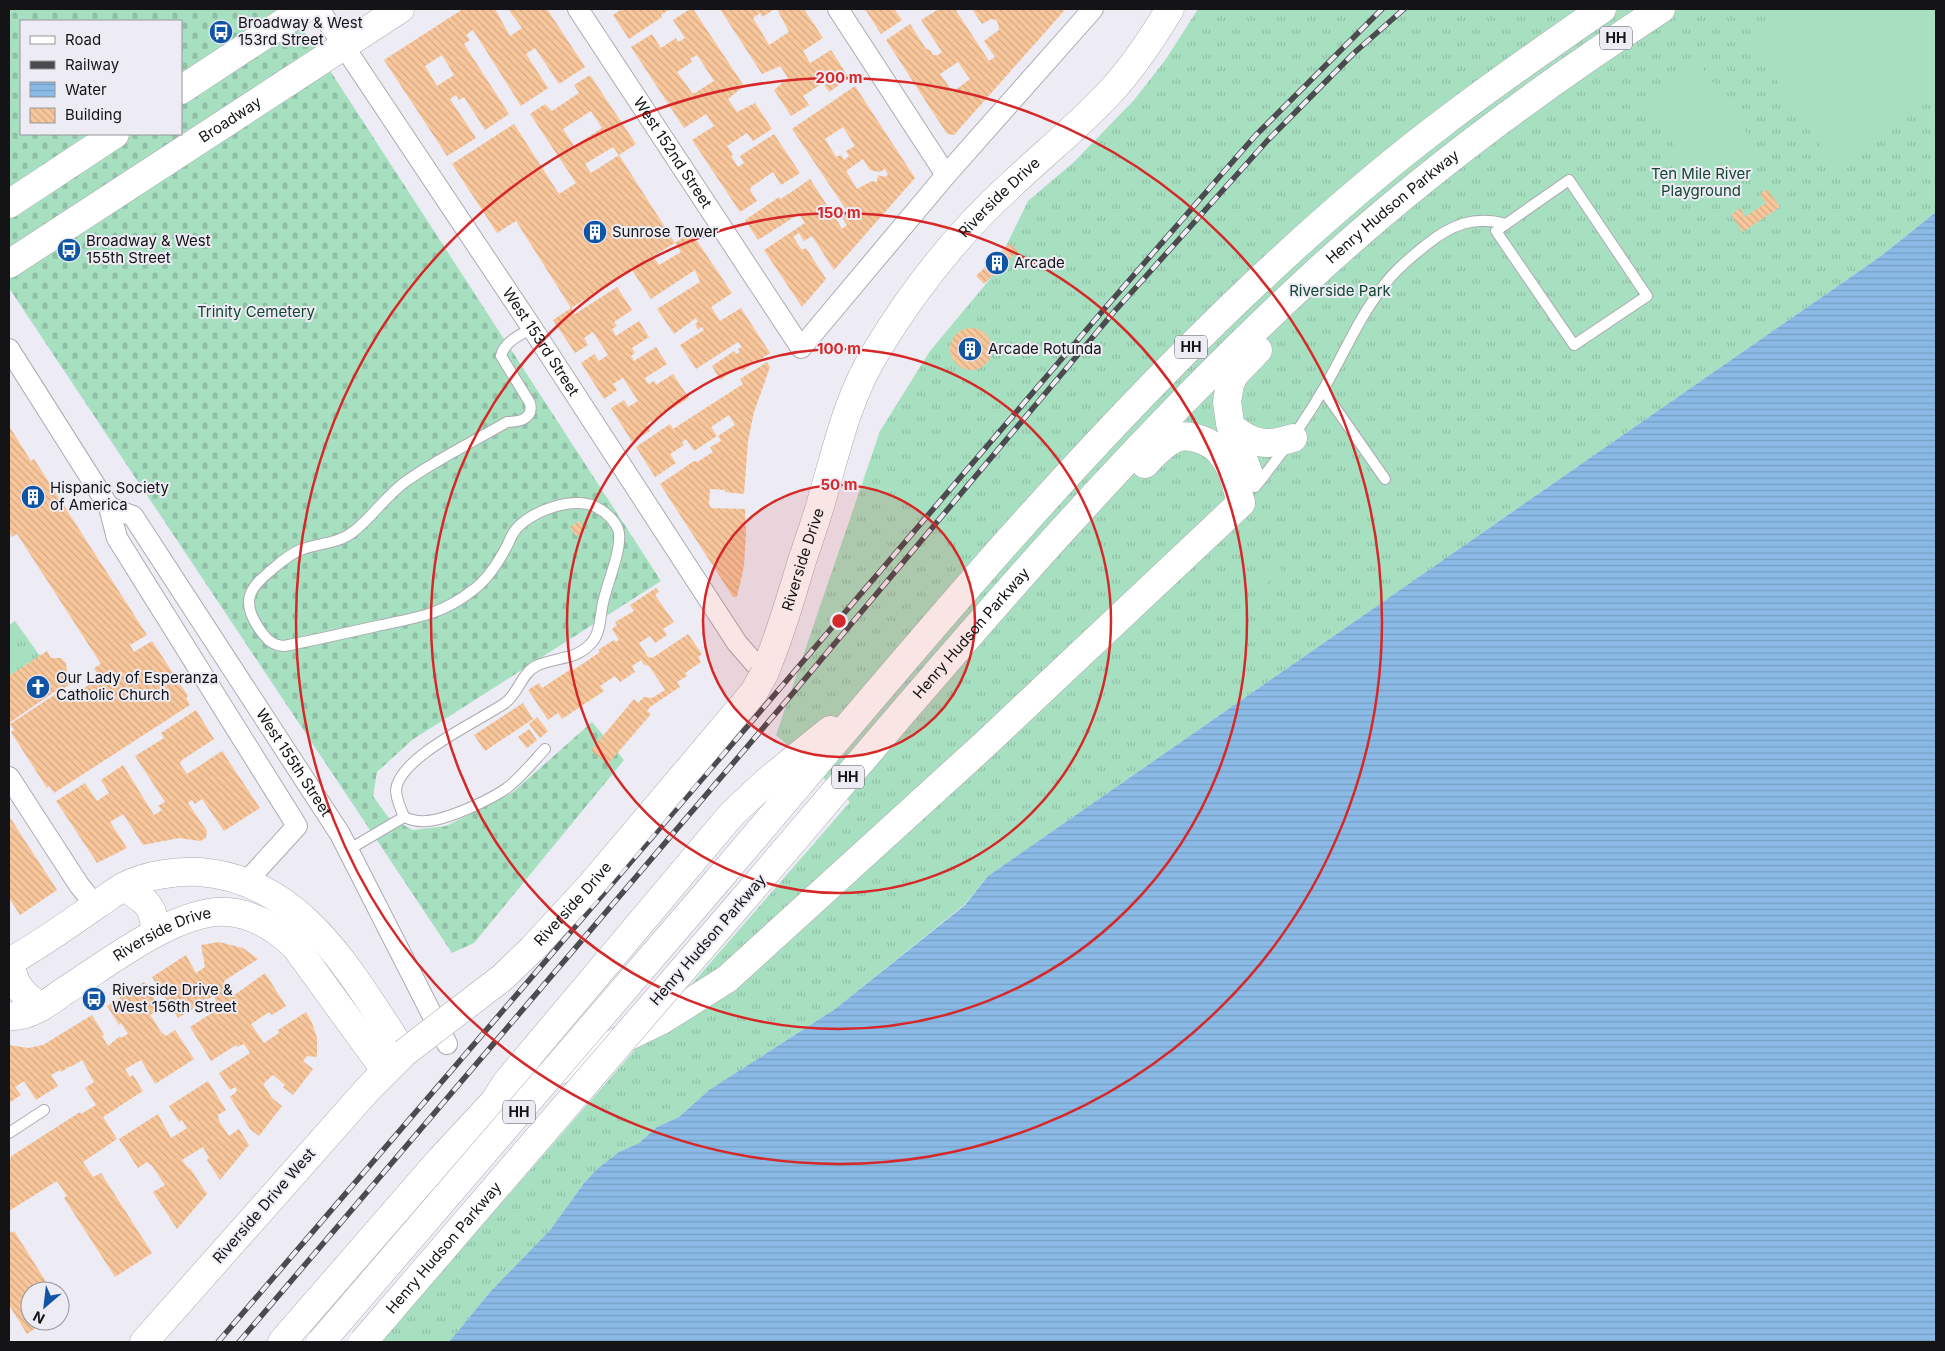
<svg xmlns="http://www.w3.org/2000/svg" width="1945" height="1351" font-family="Inter,sans-serif">
<defs>
<pattern id="grass-tufts" width="24" height="20" patternUnits="userSpaceOnUse" patternTransform="scale(1.25)"><rect width="24" height="20" fill="#a7e0c1"/><path d="M3 7l-1-3M5 7V3M7 7l1-3M15 17l-1-3M17 17v-4M19 17l1-3" fill="none" stroke="#8fbfa5"/></pattern>
<pattern id="cemetery-stones" width="16" height="16" patternUnits="userSpaceOnUse" patternTransform="scale(1.25)"><rect width="16" height="16" fill="#a7e0c1"/><path d="M2 7V4a2 2 0 0 1 4 0v3zM10 15v-3a2 2 0 0 1 4 0v3z" fill="#8fbfa5"/></pattern>
<pattern id="water-rules" width="6" height="5" patternUnits="userSpaceOnUse" patternTransform="scale(1.25)"><rect width="6" height="5" fill="#8abae5"/><path d="M0 2.5h6" fill="none" stroke="#769fc4"/></pattern>
<pattern id="building-back-hatch" width="6" height="6" patternUnits="userSpaceOnUse" patternTransform="scale(1.25)"><rect width="6" height="6" fill="#f8c69b"/><path d="M-1 5l2 2M0 0l6 6M5-1l2 2" fill="none" stroke="#d4a985"/></pattern>
</defs>
<rect width="100%" height="100%" fill="#edecf4"/>
<g fill="url(#grass-tufts)">
<path d="M1198,9h738v203l-55,44 -893,620 -23,28 -130,105 -126,81 -30,27 -22,10 -18,16 -20,9 -22,17 -13,14 -33,46 -61,63 -41,50h-68l469,-540 -74,-67 104,-304 50,-80 60,-72 38,-78 46,-39 60,-62 32,-41z"/>
<path d="M15,621l25,35 -31,20v-51z"/>
</g>
<path fill="url(#cemetery-stones)" fill-rule="evenodd" d="M9,9h281l371,572 -249,159 -35,32 -4,24 15,21 25,13 33,-4 66,-33 80,-71 32,38 -150,183 -22,10 -443,-665zM21,21h160v113h-160z"/>
<g fill="#a7e0c1">
<path d="M1788,9h148v83l-103,73 -85,-128z"/>
<path d="M1700,65l47,62 -3,2 19,30 -52,33 -19,-27 -3,1 -44,-61z"/>
<path d="M1272,558l10,12 -23,20 -10,-12z"/>
</g>
<path fill="url(#water-rules)" d="M1936,212v1130h-1487l41,-50 61,-63 33,-46 13,-14 22,-17 20,-9 18,-16 22,-10 30,-27 126,-81 130,-104 23,-29 893,-620z"/>
<g fill="url(#building-back-hatch)" fill-rule="evenodd">
<path d="M463,9h32l15,27 12,-8 -14,-19h39l38,58 -26,17 -24,-36 -9,6 22,34 -27,18 -48,-76 -7,5 4,5 -6,4 45,70 -24,16 -21,-33 -5,3 -3,-5 -6,4 26,39 -29,18 -63,-96zM442,55l12,20 -17,11 -12,-20z"/>
<path d="M622,9h48l-9,6 1,2 -33,22 -16,-24z"/>
<path d="M690,9h3l51,77 -16,13 9,13 18,-9 17,26 -19,12 -6,-8 -20,13 6,9 -2,1 7,11 6,-4 -4,-7 34,-22 26,39 -19,12 -8,-13 -22,15 -1,3 7,11 -17,11 -48,-72 22,-14 -8,-12 -22,14 -53,-81 21,-13 9,14 15,-10 2,4 7,-4 -12,-18zM697,55l17,26 -21,13 -16,-22 15,-10 -2,-3z"/>
<path d="M720,9h55l-13,8 -2,-4 -7,5 16,27 20,-13 -12,-23h27l19,29 -20,13 7,12 21,-13 18,28 -20,14 -6,-9 -20,13 6,9 -18,11 -17,-26 14,-12 -8,-12 -18,8z"/>
<path d="M865,9h29l8,11 -21,14z"/>
<path d="M939,9h16l34,52 6,-4 -11,-16 15,-11 -1,-7 -2,-3 -5,-1 -9,5 -10,-15h90l2,2 -110,124 -7,-1 -61,-94 24,-16 16,25 4,1 3,5h5l4,-3 -21,-32zM958,62l12,17 -17,13 -13,-18z"/>
<path d="M590,75l46,69 -17,11 -6,-8 -28,17 6,9 28,-18 56,88 -22,13 6,9 22,-13 -6,-9 16,-11 41,61 -21,14 9,14 21,-13 29,45 -28,18 -3,-4 -19,13 -8,-14 22,-15 2,3 4,-2 -2,-3 4,-2 -4,-5 -42,27 -16,-24 24,-15 -2,-3 -4,3 -3,-6 3,-2 -2,-4 -22,16 -17,-25 43,-27 -5,-12 -44,29 -19,-29 -61,38 -55,-87 -19,12 -45,-69 62,-40 45,70 17,-11 -46,-69 15,-10 7,7 27,-18 -5,-8zM591,111l11,17 -28,18 -11,-17z"/>
<path d="M855,86l60,92 -81,92 -22,-34 -8,5 -5,-8 -6,4 9,13 4,-2 20,31 -24,28 -38,-57 41,-27 -6,-9 -41,26 -13,-20 34,-23 2,2 29,-20 18,28 -6,4 4,5 6,-4 10,17 5,-4 -7,-10 7,-4 -55,-82zM843,127l12,19 -9,5 3,5 -5,4 -3,-5 -5,2 -11,-18zM863,159l7,11 10,2 5,-3 3,6 -4,2 -6,-2 -1,7 -5,-1 -15,8 -11,-18z"/>
<path d="M1767,189l13,18 -37,25 -12,-17 9,-7 5,9 21,-14 -6,-9z"/>
<path d="M1010,243l8,8 -34,33 -8,-8z"/>
<path d="M617,287l15,23 -18,12 3,4 -5,3 4,7 23,-15 10,16 -17,11 3,5 -4,3 3,5 22,-14 11,17 -22,14 1,3 3,3 5,-3 2,4 17,-11 16,24 -42,26 3,7 -18,11 -21,-34 13,-8 4,7 10,-6 -11,-17 -4,-6 -10,6 4,6 -13,9 -23,-36 13,-9 5,7 9,-6 -15,-23 -9,6 4,7 -13,8 -22,-33 18,-12 4,6z"/>
<circle cx="971" cy="349" r="21"/>
<path d="M767,362l3,5 -16,45 -6,29 -4,53 -19,-2v-2l-15,-1 -1,15 2,4 34,1 1,25 -2,32 -7,31h-4l-73,-113 34,-23 3,1 16,-10 -3,-5 11,-6 -3,-5 17,-11 -6,-10 -18,12 6,9 -23,15 -8,-12 -4,3 2,3 -14,9 6,9 -21,14 -19,-30 34,-23 3,5 70,-45 -3,-5z"/>
<path d="M9,426l22,35 3,-2 113,176 -17,10 4,7 18,-11 36,55 -2,2 4,7 -136,88 -5,-7 -2,2 -33,-51 -3,-5 3,-2 -4,-6 49,-32 5,9 36,-23 -6,-10 7,-4 -84,-130 -5,3 -3,-5z"/>
<path d="M579,521l6,9 -9,6 -6,-9z"/>
<path d="M656,588l3,4 -4,3 19,27 -11,7 4,6 -12,8 -5,-7 -11,7 9,14 4,1 36,-24 14,20 -4,3 3,5 -16,11 2,3 -10,6 3,5 -30,20 -3,4 4,3 -43,50 -17,-14 43,-51 4,4 6,-6 8,1 13,-8 -16,-24 -5,-1 -3,-5 -9,6 3,6 -15,10 -5,-6 -15,10 4,5 -42,28 -4,-6 -10,7 -20,-30 11,-7 3,5 29,-19 1,2 28,-19 -2,-2 16,-10 2,2 3,-2 -7,-11 5,-4 -2,-3 19,-11 -4,-6z"/>
<path d="M47,651l4,7h10l5,5 1,8 -3,6 5,8 -8,5 -1,-2 -51,35v-47z"/>
<path d="M523,703l10,16 -48,32 -11,-16z"/>
<path d="M196,710l18,29 -32,21 -2,4 7,10 35,-23 38,57 -36,23 -22,-32 -7,5 -3,-4 -4,3 19,28 -1,7 -6,3 -21,-3 -36,7 -20,-31 -13,8 17,26 -30,15 -41,-62 29,-18 12,18 12,-8 -8,-13 22,-15 31,50 8,-5 -4,-4 7,-4 -30,-46 29,-18 -3,-5z"/>
<path d="M537,717l11,14 -8,7 -11,-14z"/>
<path d="M529,729l8,11 -10,8 -9,-11z"/>
<path d="M9,816l48,74 -37,25 -11,-17z"/>
<path d="M219,942l24,6 15,11 -34,22 9,15 32,-23 21,33 -14,9 -3,-3 -18,12 13,19 15,-10 -1,-3 28,-18 6,11 5,15v19l-10,-1 -4,5 10,8 -20,26 -10,-8 2,-2 -12,-10 -10,9 9,14 10,8 -23,30 -9,-7 -20,-32 5,-4 2,-3 -2,-3 -5,3 -11,-17 31,-20 -6,-9 -7,3 -1,-2 -25,16 -21,-34 25,-16 4,-6 -6,-9 -35,22 -26,-41 34,-22 10,18 9,-6 -4,-22z"/>
<path d="M144,982l17,27 -11,6 3,4 8,13 5,4 9,-6 19,29 -39,25 -14,-24 -16,9 5,8 3,-2 10,16 -40,26 14,22 -34,23 10,15 8,-4 51,80 -37,24 -51,-79 3,-2 -10,-15 -48,30v-50l2,-2 -1,-2 70,-45 1,2 15,-9 -11,-17 9,-6 -12,-22 -11,7 -1,-1 -9,6 -1,-2 -9,5 7,11 -22,14 -12,-19 -9,6 6,8 -12,8v-58l19,3 15,-3 49,-30 12,20 -2,1 6,10 12,-10 1,2 7,-4 -7,-11 -2,2 -12,-19z"/>
<path d="M208,1081l18,29 -8,5 1,6 10,15 10,-7 10,16 -29,35 -13,-20 2,-2 -6,-11 -21,13 7,9 1,-1 17,26 -30,35 -24,-37 12,-7 -13,-19 -5,-4 -9,6 -19,-29 39,-25 13,24 16,-10 -5,-8 -3,2 -10,-16z"/>
<path d="M9,1229l2,4 3,-2 38,60h-22v30h17l-20,13 -18,-29z"/>
</g>
<g fill="none" stroke-linecap="round" stroke-linejoin="round">
<g stroke="#abaab1" stroke-width="12">
<g id="service">
<path d="M1569,180l78,116 -73,49 -78,-114z"/>
<path d="M1323,390l62,89"/>
<path d="M1255,487c26,-32 47,-61 68,-97 20,-34 35,-71 59,-102 12,-17 28,-30 44,-43 25,-20 48,-30 80,-21"/>
<path d="M404,817c-3,-9 -8,-17 -8,-27 3,-33 83,-69 109,-87 13,-9 16,-29 31,-37 19,-10 40,-4 57,-25 8,-10 7,-26 10,-38 4,-20 18,-50 16,-70 -2,-11 -13,-21 -23,-26 -22,-12 -69,5 -82,25 -3,4 -5,10 -7,14 -9,17 -19,33 -34,44 -31,25 -59,28 -96,36 -31,7 -62,14 -93,20 -14,-1 -19,-9 -26,-19 -19,-29 -6,-41 17,-60 7,-6 15,-13 25,-17 17,-7 38,-6 53,-18 19,-15 33,-36 52,-50 32,-23 68,-40 102,-60 12,0 27,-3 23,-19l-29,-47c3,-14 19,-21 31,-28"/>
<path d="M348,850l56,-33c7,3 14,5 22,4 21,-1 64,-21 81,-33 14,-11 26,-26 38,-39"/>
<path d="M9,1133l35,-23"/>
</g>
</g>
<g stroke="#abaab1" stroke-width="22">
<g id="minor">
<path id="s1" d="M319,9l213,319 205,315 27,31"/>
<path id="s2" d="M578,9l223,339 145,-173 147,-166"/>
<path d="M838,9l108,166"/>
<path d="M9,349l100,158 8,31 180,288 -51,56"/>
<path id="s3" d="M109,507l24,9 207,318 107,210"/>
<path d="M9,777l70,108 17,21"/>
</g>
</g>
<g stroke="#abaab1" stroke-width="29">
<g id="secondary">
<path id="s4" d="M764,674c15,-36 26,-73 37,-110 7,-22 15,-43 21,-65 15,-51 26,-103 55,-149 37,-61 83,-119 136,-167 33,-31 68,-59 99,-93 23,-25 41,-53 58,-81"/>
<path d="M123,887c23,13 32,19 32,46"/>
<path d="M9,962c30,-16 60,-38 89,-58 8,-5 16,-12 25,-17 22,-12 52,-16 77,-15 104,8 152,104 204,181l-36,36 -224,253"/>
<path d="M10,962c4,24 12,32 31,45"/>
<path id="s5" d="M9,1016c19,2 39,-13 54,-24 43,-27 114,-84 165,-80 25,2 49,17 67,34l90,124"/>
<path d="M282,1342l158,-182 54,-58 168,-82 65,-41 257,-234 257,-242"/>
</g>
</g>
<g stroke="#abaab1" stroke-width="29">
<g id="primary">
<path d="M181,90l123,-81"/>
<path d="M9,204l106,-70"/>
<path id="s6" d="M9,264l391,-255"/>
</g>
</g>
<g stroke="#abaab1" stroke-width="29">
<g id="motorway">
<path d="M1231,427c22,17 35,20 62,11"/>
<path d="M1145,464c8,-9 17,-19 29,-25 7,-4 14,-3 22,-1 32,8 38,38 45,65"/>
<path d="M1250,477l-20,-54 -3,-21 3,-18 4,-9 24,-25"/>
<path d="M717,881c169,-198 334,-402 523,-583 63,-60 129,-119 199,-172 53,-41 108,-79 163,-117"/>
<path id="s7" d="M741,902c184,-215 363,-434 571,-626 108,-100 226,-187 349,-267"/>
<path d="M494,1102l12,-19 225,-268 35,-33 64,-52"/>
</g>
</g>
<use href="#service" stroke="#fff" stroke-width="10"/>
<use href="#minor" stroke="#fff" stroke-width="20"/>
<use href="#secondary" stroke="#fff" stroke-width="28"/>
<use href="#primary" stroke="#fff" stroke-width="28"/>
<use href="#motorway" stroke="#fff" stroke-width="28"/>
<g stroke="#4b4b4f" stroke-width="5.5">
<g id="rail">
<path d="M218,1342l552,-642 336,-393 149,-171 127,-127"/>
<path d="M239,1342l560,-656 314,-373 154,-172 87,-88 50,-44"/>
</g>
</g>
<use href="#rail" stroke="#edecf4" stroke-width="4" stroke-dasharray="11" stroke-linecap="butt"/>
<g stroke="#abaab1" stroke-width="29" stroke-linecap="butt">
<g id="secondary-bridge">
<path id="s8" d="M404,1053l99,-76 29,-28 59,-64 163,-193 10,-18"/>
</g>
</g>
<g stroke="#abaab1" stroke-width="29" stroke-linecap="butt">
<g id="motorway-bridge">
<path d="M321,1342l396,-461"/>
<path id="s9" d="M363,1342l378,-440"/>
</g>
</g>
<use href="#secondary-bridge" stroke="#fff" stroke-width="28"/>
<use href="#motorway-bridge" stroke="#fff" stroke-width="28"/>
</g>
<circle cx="839" cy="621" r="136" fill="#d62828" fill-opacity=".12"/>
<g fill="none" stroke="#d62828" stroke-width="2.5">
<circle cx="839" cy="621" r="136"/>
<circle cx="839" cy="621" r="272"/>
<circle cx="839" cy="621" r="408"/>
<circle cx="839" cy="621" r="543"/>
</g>
<defs>
<g id="bus-disc" transform="scale(1.25)"><circle r="9.5" fill="#1054a4" stroke="#edecf4"/><path d="M-5-6H5V4H4V6H2V4H-2V6H-4V4H-5ZM-3.5-4V0h7V-4ZM-3.5 1.2v1.5H-2V1.2ZM2 1.2v1.5H3.5V1.2Z" fill="#fff"/></g>
<g id="building-disc" transform="scale(1.25)"><circle r="9.5" fill="#1054a4" stroke="#edecf4"/><path d="M-4-6H4V6H1V3H-1V6H-4ZM-2.5-4.3h1.7v1.8h-1.7ZM.8-4.3h1.7v1.8H.8ZM-2.5-1h1.7V.8h-1.7ZM.8-1h1.7V.8H.8Z" fill="#fff"/></g>
<g id="church-disc" transform="scale(1.25)"><circle r="9.5" fill="#1054a4" stroke="#edecf4"/><path d="M-1.2-6h2.4v3.5h3.3v2.4h-3.3V6h-2.4V-.1h-3.3v-2.4h3.3Z" fill="#fff"/></g>
</defs>
<g fill-rule="evenodd">
<use href="#bus-disc" x="221" y="32"/>
<use href="#building-disc" x="595" y="232"/>
<use href="#bus-disc" x="69" y="250"/>
<use href="#building-disc" x="997" y="263"/>
<use href="#building-disc" x="970" y="349"/>
<use href="#building-disc" x="33" y="497"/>
<use href="#church-disc" x="38" y="687"/>
<use href="#bus-disc" x="94" y="999"/>
</g>
<g text-anchor="middle" stroke-width="4" stroke-linejoin="round" paint-order="stroke">
<g fill="#edecf4" stroke="#555559" stroke-width="1">
<rect x="1600" y="26.5" width="32" height="23" rx="4"/>
<rect x="1175" y="335.5" width="32" height="23" rx="4"/>
<rect x="832" y="765.5" width="32" height="23" rx="4"/>
<rect x="503" y="1100.5" width="32" height="23" rx="4"/>
</g>
<g font-size="14" font-weight="bold" fill="#141416">
<text x="1616" y="43">HH</text>
<text x="1191" y="352">HH</text>
<text x="848" y="782">HH</text>
<text x="519" y="1117">HH</text>
</g>
<g font-size="15" fill="#141416" stroke="#edecf4" text-anchor="start">
<text x="238" y="28">Broadway &amp; West<tspan x="238" dy="17">153rd Street</tspan></text>
<text x="612" y="237">Sunrose Tower</text>
<text x="86" y="246">Broadway &amp; West<tspan x="86" dy="17">155th Street</tspan></text>
<text x="1014" y="268">Arcade</text>
<text x="988" y="354">Arcade Rotunda</text>
<text x="50" y="493">Hispanic Society<tspan x="50" dy="17">of America</tspan></text>
<text x="56" y="683">Our Lady of Esperanza<tspan x="56" dy="17">Catholic Church</tspan></text>
<text x="112" y="995">Riverside Drive &amp;<tspan x="112" dy="17">West 156th Street</tspan></text>
</g>
<g font-size="15" fill="#141416" stroke="#edecf4">
<text dy="5" stroke="none"><textPath href="#s6" startOffset="264">Broadway</textPath></text>
<text dy="5" stroke="none"><textPath href="#s2" startOffset="172">West 152nd Street</textPath></text>
<text dy="5" stroke="none"><textPath href="#s4" startOffset="540">Riverside Drive</textPath></text>
<text dy="5" stroke="none"><textPath href="#s7" startOffset="954">Henry Hudson Parkway</textPath></text>
<text dy="5" stroke="none"><textPath href="#s1" startOffset="400">West 153rd Street</textPath></text>
<text dy="5" stroke="none"><textPath href="#s4" startOffset="121">Riverside Drive</textPath></text>
<text dy="5" stroke="none"><textPath href="#s7" startOffset="354">Henry Hudson Parkway</textPath></text>
<text dy="5" stroke="none"><textPath href="#s3" startOffset="320">West 155th Street</textPath></text>
<text dy="5" stroke="none"><textPath href="#s8" startOffset="226">Riverside Drive</textPath></text>
<text dy="5" stroke="none"><textPath href="#s5" startOffset="176">Riverside Drive</textPath></text>
<text transform="translate(708 940) rotate(-49)" y="5">Henry Hudson Parkway</text>
<text transform="translate(264 1206) rotate(-49)" y="5">Riverside Drive West</text>
<text dy="5" stroke="none"><textPath href="#s9" startOffset="124">Henry Hudson Parkway</textPath></text>
</g>
<g font-size="15" fill="#134630" stroke="#edecf4">
<text x="1701" y="179">Ten Mile River<tspan x="1701" dy="17">Playground</tspan></text>
<text x="1340" y="296">Riverside Park</text>
<text x="256" y="317">Trinity Cemetery</text>
</g>
</g>
<circle cx="839" cy="621" r="8" fill="#d62828" stroke="#edecf4" stroke-width="2.5"/>
<g font-size="15" text-anchor="middle" font-weight="bold" fill="#d62828" stroke="#edecf4" stroke-width="4" stroke-linejoin="round" paint-order="stroke">
<text x="839" y="83">200 m</text>
<text x="839" y="218">150 m</text>
<text x="839" y="354">100 m</text>
<text x="839" y="490">50 m</text>
</g>
<rect width="1945" height="1351" fill="none" stroke="#141416" stroke-width="20"/>
<rect x="20" y="20" width="162" height="115" fill="#edecf4" stroke="#96969b"/>
<rect x="30" y="36" width="25" height="8" fill="#ffffff" stroke="#96969b"/>
<text x="65" y="45" font-size="15" fill="#141416">Road</text>
<rect x="30" y="61" width="25" height="8" fill="#4b4b4f" stroke="#96969b"/>
<text x="65" y="70" font-size="15" fill="#141416">Railway</text>
<rect x="30" y="82" width="25" height="15" fill="url(#water-rules)" stroke="#96969b"/>
<text x="65" y="95" font-size="15" fill="#141416">Water</text>
<rect x="30" y="108" width="25" height="15" fill="url(#building-back-hatch)" stroke="#96969b"/>
<text x="65" y="120" font-size="15" fill="#141416">Building</text>
<g transform="translate(45 1306) rotate(208)"><circle r="24" fill="#edecf4" stroke="#96969b"/>
<path d="M0-4L9 19L0 12L-9 19Z" fill="#1054a4"/>
<text y="-8" font-size="14" font-weight="bold" text-anchor="middle" fill="#141416">N</text>
</g>
</svg>
